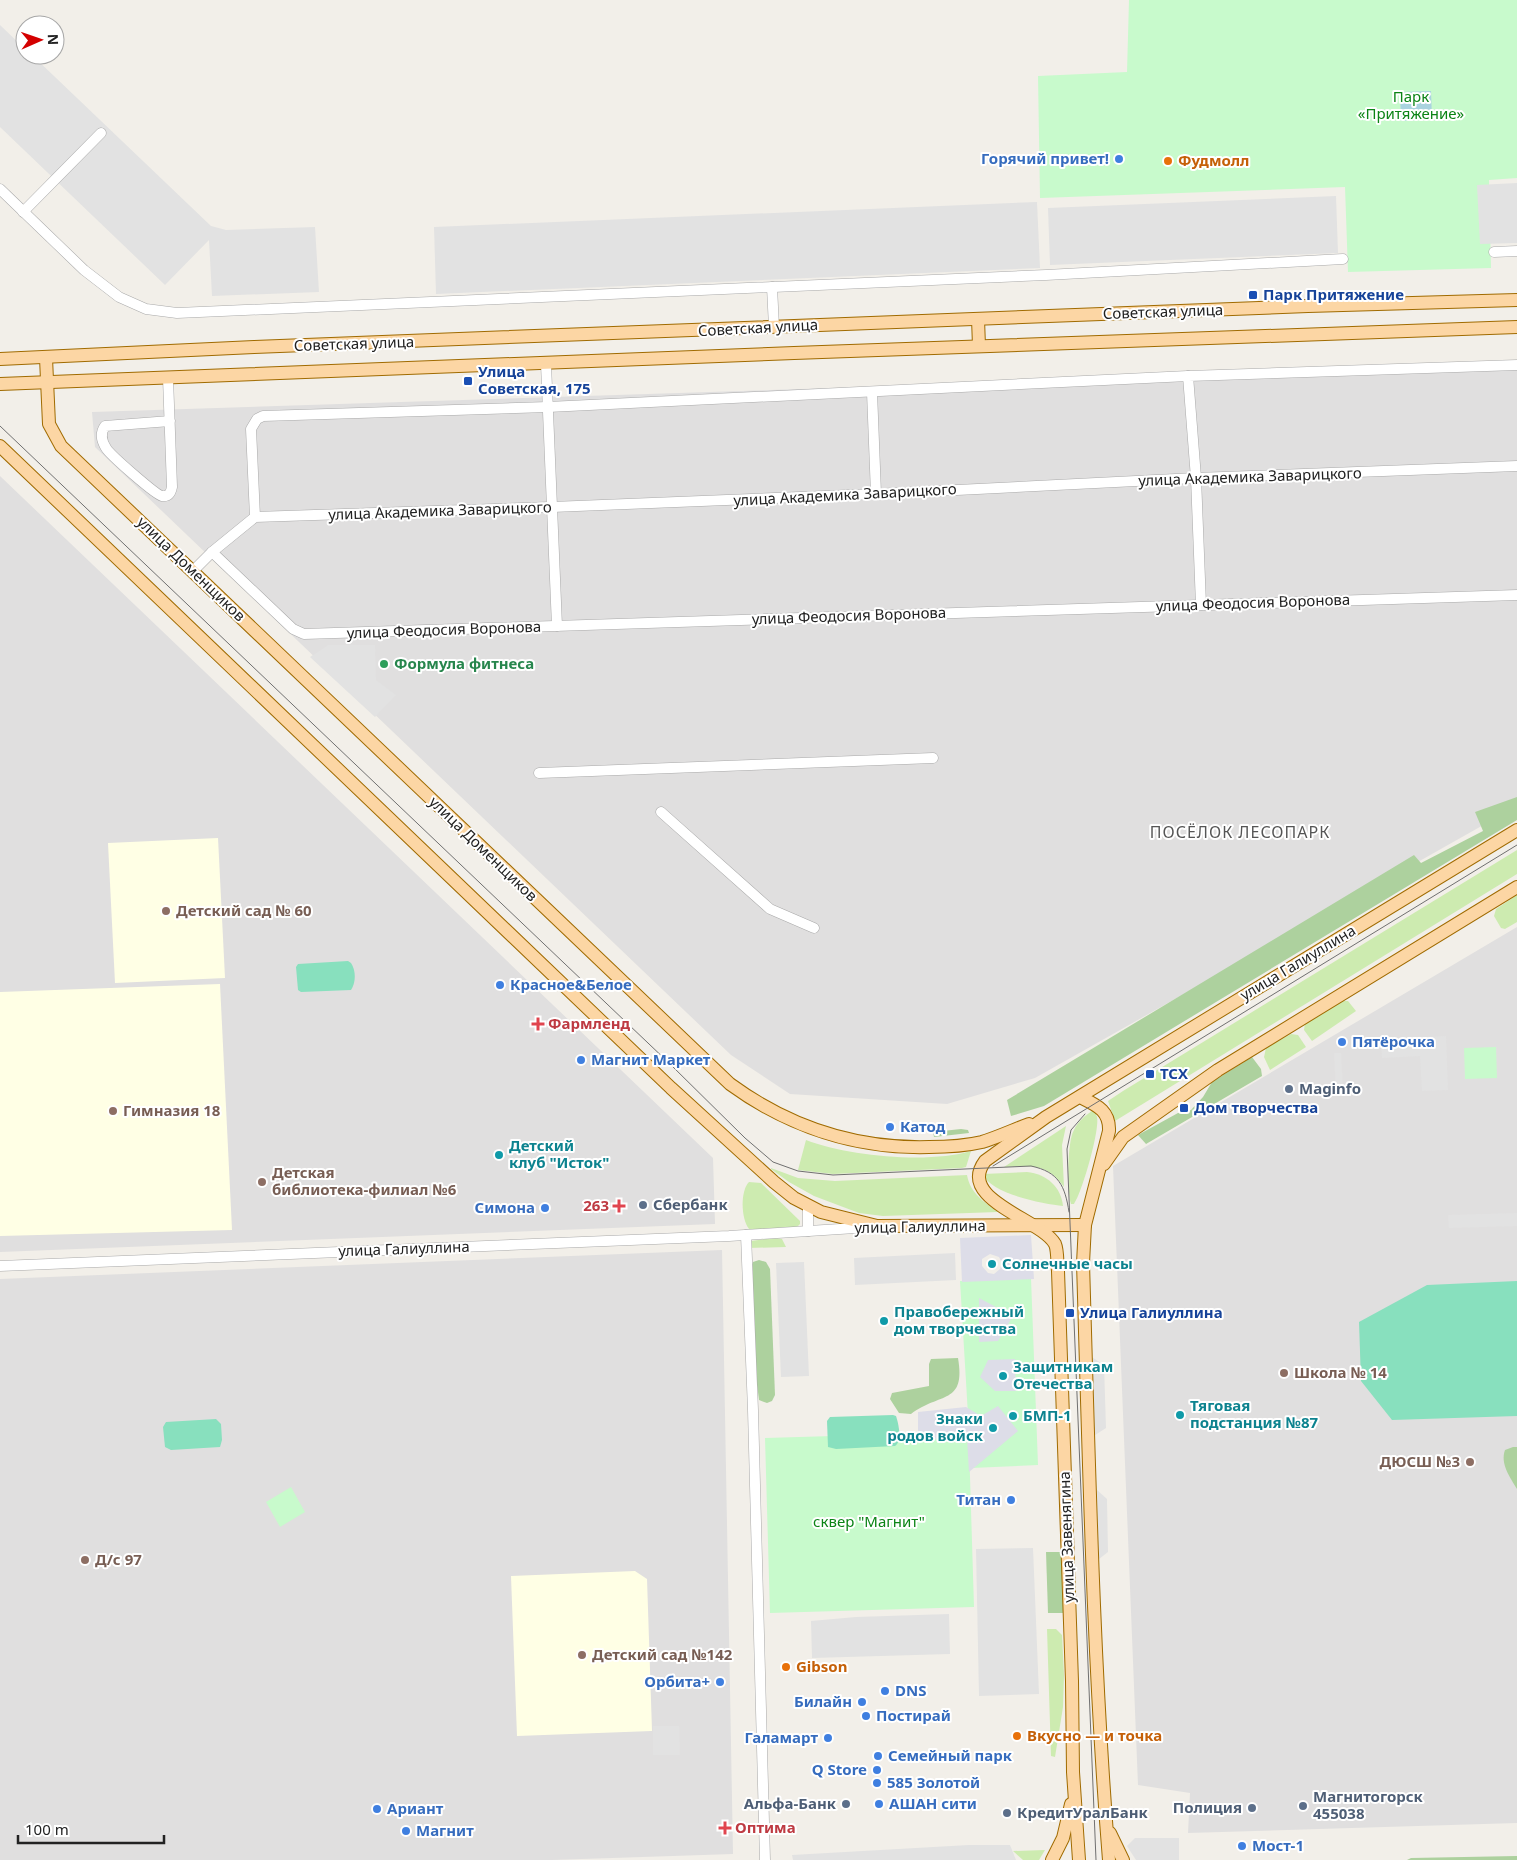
<svg xmlns="http://www.w3.org/2000/svg" width="1517" height="1860" font-family="'Noto Sans',sans-serif">
<rect width="100%" height="100%" fill="#f2efe9"/>
<g fill="#e0dfdf">
<path d="M1517,366v440l-482,272 -88,26 -157,-10 -59,-39 -636,-608 -3,-35z"/>
<path d="M0,476l713,682 2,66 -715,28z"/>
<path d="M1517,927v896l-329,10 2,-40 -52,-8 -25,-619z"/>
<path d="M722,1250l11,604 -181,6h-552v-581z"/>
</g>
<g fill="#ffffe5">
<path d="M218,838l7,140 -110,5 -7,-140z"/>
<path d="M220,984l12,246 -232,6v-244z"/>
<path d="M635,1571l12,8 5,152 -135,5 -6,-160z"/>
</g>
<g fill="#cdebb0">
<path d="M1517,850v24l-402,247 -7,-20 15,-10z"/>
<path d="M1517,895v27l-12,7 -4,-1 -7,-12 2,-7z"/>
<path d="M1341,1001h7l8,10 -44,30 -8,-11 1,-7z"/>
<path d="M1291,1034l7,1 8,12 -36,23 -6,-13 2,-9z"/>
<path d="M1093,1110c2,2 3,3 4,7 3,13 -15,76 -23,87h-3c-4,-13 -4,-63 3,-74 4,-9 11,-14 19,-20z"/>
<path d="M1066,1126l-4,19 2,42c-17,-24 -33,-21 -60,-20z"/>
<path d="M806,1140c42,16 122,24 165,11l-5,16 -4,1 -129,6 -35,-4z"/>
<path d="M771,1168l27,10 37,3 132,-6c3,18 17,27 31,37l-115,4 -24,-3 -45,-17 -25,-14 -18,-13z"/>
<path d="M1027,1172c20,2 34,15 36,34 -19,-2 -73,-12 -80,-32z"/>
<path d="M749,1182l12,1 39,38v3l-3,3 -39,3 -9,-1c-8,-10 -9,-38 0,-47z"/>
<path d="M774,1238l8,1 4,8 -38,1 3,-7z"/>
<path d="M1047,1629h9l6,6 2,40 -1,32 -8,50 -4,-1z"/>
<path d="M1045,1850l-6,10h-16l-10,-9z"/>
</g>
<g fill="#add19e">
<path d="M1517,797v23l-473,286 -33,10 -4,-16 407,-245 7,8 62,-32 -8,-19z"/>
<path d="M1252,1057l9,12 1,7 -116,68 -8,-9 40,-22 13,-3 12,-13 9,-15z"/>
<path d="M961,1129l7,1 1,3 -35,4 -1,-5z"/>
<path d="M759,1260l7,2 4,7 5,126 -3,6 -5,2 -8,-3 -5,-39 -3,-94 2,-5z"/>
<path d="M958,1358c8,47 -18,34 -47,56l-12,-1 -9,-14 2,-6 37,-7v-22l2,-5z"/>
<path d="M1513,1447h4v42c-7,-12 -17,-25 -12,-39z"/>
<path d="M1046,1552h17l3,61h-18z"/>
<path d="M1517,1856v4h-110l4,-2z"/>
</g>
<g fill="#c8facc">
<path d="M1129,0h388v178l-28,2 2,88 -143,4 -3,-85 -305,11 -2,-122 89,-4z"/>
<path d="M1496,1047l1,31 -32,1 -1,-31z"/>
<path d="M1031,1278l7,187 -67,3 -2,-24 5,163 -204,6 -5,-175 204,-6 -9,-151z"/>
<path d="M291,1487l14,25 -25,15 -14,-25z"/>
</g>
<g fill="#88e0be">
<path d="M348,961l3,2c5,7 5,20 0,27l-50,2 -3,-2 -2,-23 2,-3z"/>
<path d="M1517,1281v135l-125,4 -31,-39 -2,-59 68,-37z"/>
<path d="M893,1415l3,1c3,9 6,25 -1,30l-59,3 -8,-2 -1,-26 3,-4z"/>
<path d="M216,1419l5,5 1,16 -2,7 -49,3 -6,-3 -2,-20 3,-5z"/>
</g>
<g fill="#e2e2e2">
<path d="M0,25l25,24v6h7l179,171 15,4 89,-3 4,65 -107,4 -3,-56 -44,45 -165,-158z"/>
<path d="M1517,183v60l-37,1 -3,-59z"/>
<path d="M1336,196l2,57 -288,12 -2,-57z"/>
<path d="M1037,202l3,66 -604,26 -2,-67z"/>
<path d="M328,645h47l1,35 20,15 -21,22 -65,-60z"/>
<path d="M1446,1036l2,54 -26,1 -2,-35 -38,2 -1,-19z"/>
<path d="M1334,1053h7l2,38h-7z"/>
<path d="M1517,1213v13l-68,2 -1,-13z"/>
<path d="M955,1253l1,27 -101,5 -1,-27z"/>
<path d="M804,1262l5,114 -28,1 -5,-114z"/>
<path d="M1090,1356l14,9 2,63 -14,9z"/>
<path d="M1097,1490l10,9 1,53 -9,7z"/>
<path d="M1033,1548l6,146 -60,2 -3,-147z"/>
<path d="M949,1614l1,40 -138,4 -1,-37 45,-4z"/>
<path d="M653,1726h26l1,29h-27z"/>
<path d="M1135,1838h44v22h-43l-9,-14z"/>
<path d="M969,1845h41l6,15h-223l-1,-5z"/>
</g>
<g fill="#dddde8" fill-rule="evenodd">
<path d="M1031,1235l3,44 -72,3 -2,-44zM990,1254l9,3 3,6 -2,6 -6,5 -6,-1 -6,-7v-7z"/>
<path d="M979,1298l34,18 -15,25 -19,1z"/>
<path d="M1015,1359l1,32h-21l-15,-14 8,-17z"/>
<path d="M998,1406l20,25 -49,41 -2,-34 -49,2v-28l48,-5 15,9z"/>
</g>
<path fill="#aad3df" d="M1431,91l1,28 -31,2 -1,-29z"/>
<g fill="none" stroke-linecap="round" stroke-linejoin="round">
<g stroke="#a9a9a9" stroke-width="11">
<g id="minor">
<path d="M0,189l84,81 35,27 27,12 31,4 869,-38 297,-16"/>
<path d="M23,212l78,-79"/>
<path d="M1494,252l23,-1"/>
<path d="M772,287l2,40"/>
<path d="M546,364l11,262"/>
<path d="M168,378l4,109c-1,5 -3,10 -10,9 -6,-1 -52,-41 -56,-48 -5,-8 -6,-15 -1,-22l65,-5"/>
<path d="M872,392l4,102"/>
<path d="M255,517l-4,-88 6,-10 6,-3 285,-9 640,-31"/>
<path d="M212,552l81,77 11,5 1213,-39"/>
<path d="M193,571l19,-19 43,-35 297,-10 324,-13 320,-16 321,-12"/>
<path d="M1201,605l-5,-127 -8,-102 329,-11"/>
<path d="M539,773l394,-15"/>
<path d="M661,812l109,97 44,19"/>
<path d="M808,1207v24"/>
<path d="M746,1235l7,175 12,450"/>
<path d="M0,1266l729,-30 142,-9"/>
</g>
</g>
<g stroke="#a06b00" stroke-width="14">
<g id="major">
<path d="M978,319l1,27"/>
<path d="M46,358l3,66 12,22 669,638c59,43 127,65 199,63 18,0 36,-1 53,-5 16,-5 31,-12 47,-18"/>
<path d="M0,359l254,-12 1054,-41 209,-6"/>
<path d="M0,384l794,-31 723,-26"/>
<path d="M0,446l671,642 103,94 20,16 27,14 56,14 208,-1"/>
<path d="M1080,1097c16,8 30,13 29,34l-24,94 -2,38c6,199 10,398 26,597"/>
<path d="M1104,1164l19,-27 95,-67 299,-183"/>
<path d="M1110,1833l13,27"/>
<path d="M1052,1860l11,-22 8,-34"/>
<path d="M1079,1860l-6,-88 -1,-91 -14,-410c-1,-7 0,-20 -3,-27 -14,-25 -99,-44 -70,-83l61,-44 471,-287"/>
</g>
</g>
<use href="#minor" stroke="#fff" stroke-width="10"/>
<use href="#major" stroke="#fcd6a4" stroke-width="12"/>
<g stroke="#707070" stroke-width="1">
<path d="M0,426l669,637 76,75 28,24 25,9 35,4 198,-9c28,6 34,20 38,46"/>
<path d="M1085,1114l-14,16 -4,19 29,711"/>
<path d="M993,1166l524,-321"/>
</g>
</g>
<g fill="#3f7fe0" stroke="#fff" stroke-width="2">
<circle cx="1119" cy="159" r="5"/>
<circle cx="500" cy="985" r="5"/>
<circle cx="1342" cy="1042" r="5"/>
<circle cx="581" cy="1060" r="5"/>
<circle cx="890" cy="1127" r="5"/>
<circle cx="545" cy="1208" r="5"/>
<circle cx="1011" cy="1500" r="5"/>
<circle cx="720" cy="1682" r="5"/>
<circle cx="885" cy="1691" r="5"/>
<circle cx="862" cy="1702" r="5"/>
<circle cx="866" cy="1716" r="5"/>
<circle cx="828" cy="1738" r="5"/>
<circle cx="878" cy="1756" r="5"/>
<circle cx="877" cy="1770" r="5"/>
<circle cx="877" cy="1783" r="5"/>
<circle cx="879" cy="1804" r="5"/>
<circle cx="377" cy="1809" r="5"/>
<circle cx="406" cy="1831" r="5"/>
<circle cx="1242" cy="1846" r="5"/>
</g>
<g fill="#e8710a" stroke="#fff" stroke-width="2">
<circle cx="1168" cy="161" r="5"/>
<circle cx="786" cy="1667" r="5"/>
<circle cx="1017" cy="1736" r="5"/>
</g>
<g fill="#1a4fb4" stroke="#fff" stroke-width="2">
<rect x="1248" y="290" width="10" height="10" rx="2.5"/>
<rect x="463" y="376" width="10" height="10" rx="2.5"/>
<rect x="1145" y="1069" width="10" height="10" rx="2.5"/>
<rect x="1179" y="1103" width="10" height="10" rx="2.5"/>
<rect x="1065" y="1308" width="10" height="10" rx="2.5"/>
</g>
<circle fill="#2e9e5b" stroke="#fff" stroke-width="2" cx="384" cy="664" r="5"/>
<g fill="#8d6e63" stroke="#fff" stroke-width="2">
<circle cx="166" cy="911" r="5"/>
<circle cx="113" cy="1111" r="5"/>
<circle cx="262" cy="1182" r="5"/>
<circle cx="1284" cy="1373" r="5"/>
<circle cx="1470" cy="1462" r="5"/>
<circle cx="85" cy="1560" r="5"/>
<circle cx="582" cy="1655" r="5"/>
</g>
<g fill="#e0444e" stroke="#fff" stroke-width="2">
<path d="M535.5 1016.5h5v5h5v5h-5v5h-5v-5h-5v-5h5z"/>
<path d="M616.5 1198.5h5v5h5v5h-5v5h-5v-5h-5v-5h5z"/>
<path d="M722.5 1820.5h5v5h5v5h-5v5h-5v-5h-5v-5h5z"/>
</g>
<g fill="#5c6f8a" stroke="#fff" stroke-width="2">
<circle cx="1289" cy="1089" r="5"/>
<circle cx="643" cy="1205" r="5"/>
<circle cx="846" cy="1804" r="5"/>
<circle cx="1303" cy="1806" r="5"/>
<circle cx="1252" cy="1808" r="5"/>
<circle cx="1007" cy="1813" r="5"/>
</g>
<g fill="#0f9aa8" stroke="#fff" stroke-width="2">
<circle cx="499" cy="1155" r="5"/>
<circle cx="992" cy="1264" r="5"/>
<circle cx="884" cy="1321" r="5"/>
<circle cx="1003" cy="1376" r="5"/>
<circle cx="1180" cy="1415" r="5"/>
<circle cx="1013" cy="1416" r="5"/>
<circle cx="993" cy="1428" r="5"/>
</g>
<g text-anchor="middle" stroke-width="4" stroke-linejoin="round" paint-order="stroke">
<g font-size="15" fill="#0c8416" stroke="#fff">
<text x="1411" y="102">Парк<tspan x="1411" dy="17">«Притяжение»</tspan></text>
<text x="869" y="1527">сквер "Магнит"</text>
</g>
<g font-size="15" font-weight="bold" fill="#366cbe" stroke="#fff" text-anchor="start">
<text x="1109" y="164" text-anchor="end">Горячий привет!</text>
<text x="510" y="990">Красное&amp;Белое</text>
<text x="1352" y="1047">Пятёрочка</text>
<text x="591" y="1065">Магнит Маркет</text>
<text x="900" y="1132">Катод</text>
<text x="535" y="1213" text-anchor="end">Симона</text>
<text x="1001" y="1505" text-anchor="end">Титан</text>
<text x="710" y="1687" text-anchor="end">Орбита+</text>
<text x="895" y="1696">DNS</text>
<text x="852" y="1707" text-anchor="end">Билайн</text>
<text x="876" y="1721">Постирай</text>
<text x="818" y="1743" text-anchor="end">Галамарт</text>
<text x="888" y="1761">Семейный парк</text>
<text x="867" y="1775" text-anchor="end">Q Store</text>
<text x="887" y="1788">585 Золотой</text>
<text x="889" y="1809">АШАН сити</text>
<text x="387" y="1814">Ариант</text>
<text x="416" y="1836">Магнит</text>
<text x="1252" y="1851">Мост-1</text>
</g>
<g font-size="15" font-weight="bold" fill="#c56008" stroke="#fff" text-anchor="start">
<text x="1178" y="166">Фудмолл</text>
<text x="796" y="1672">Gibson</text>
<text x="1027" y="1741">Вкусно — и точка</text>
</g>
<g font-size="15" font-weight="bold" fill="#164399" stroke="#fff" text-anchor="start">
<text x="1263" y="300">Парк Притяжение</text>
<text x="478" y="377">Улица<tspan x="478" dy="17">Советская, 175</tspan></text>
<text x="1160" y="1079">ТСХ</text>
<text x="1194" y="1113">Дом творчества</text>
<text x="1080" y="1318">Улица Галиуллина</text>
</g>
<g font-size="15" fill="#222" stroke="#fff">
<text transform="translate(1163 312) rotate(-2)" y="5">Советская улица</text>
<text transform="translate(758 328) rotate(-3)" y="5">Советская улица</text>
<text transform="translate(354 344) rotate(-2)" y="5">Советская улица</text>
<text transform="translate(1250 477) rotate(-2)" y="5">улица Академика Заварицкого</text>
<text transform="translate(845 495) rotate(-3)" y="5">улица Академика Заварицкого</text>
<text transform="translate(440 511) rotate(-2)" y="5">улица Академика Заварицкого</text>
<text transform="translate(191 569) rotate(44)" y="5">улица Доменщиков</text>
<text transform="translate(1253 603) rotate(-2)" y="5">улица Феодосия Воронова</text>
<text transform="translate(849 616) rotate(-2)" y="5">улица Феодосия Воронова</text>
<text transform="translate(444 630) rotate(-2)" y="5">улица Феодосия Воронова</text>
<text transform="translate(483 849) rotate(44)" y="5">улица Доменщиков</text>
<text transform="translate(1298 963) rotate(-31)" y="5">улица Галиуллина</text>
<text transform="translate(920 1227) rotate(-1)" y="5">улица Галиуллина</text>
<text transform="translate(404 1249) rotate(-2)" y="5">улица Галиуллина</text>
<text transform="translate(1067 1537) rotate(-92)" y="5">улица Завенягина</text>
</g>
<g font-size="15" font-weight="bold" fill="#27864d" stroke="#fff" text-anchor="start">
<text x="394" y="669">Формула фитнеса</text>
</g>
<g font-size="15" font-weight="bold" fill="#785e54" stroke="#fff" text-anchor="start">
<text x="176" y="916">Детский сад № 60</text>
<text x="123" y="1116">Гимназия 18</text>
<text x="272" y="1178">Детская<tspan x="272" dy="17">библиотека-филиал №6</tspan></text>
<text x="1294" y="1378">Школа № 14</text>
<text x="1460" y="1467" text-anchor="end">ДЮСШ №3</text>
<text x="95" y="1565">Д/с 97</text>
<text x="592" y="1660">Детский сад №142</text>
</g>
<g font-size="15" font-weight="bold" fill="#be3a42" stroke="#fff" text-anchor="start">
<text x="548" y="1029">Фармленд</text>
<text x="609" y="1211" text-anchor="end">263</text>
<text x="735" y="1833">Оптима</text>
</g>
<g font-size="15" font-weight="bold" fill="#4e5e75" stroke="#fff" text-anchor="start">
<text x="1299" y="1094">Maginfo</text>
<text x="653" y="1210">Сбербанк</text>
<text x="1313" y="1802">Магнитогорск<tspan x="1313" dy="17">455038</tspan></text>
<text x="836" y="1809" text-anchor="end">Альфа-Банк</text>
<text x="1242" y="1813" text-anchor="end">Полиция</text>
<text x="1017" y="1818">КредитУралБанк</text>
</g>
<g font-size="15" font-weight="bold" fill="#0d838f" stroke="#fff" text-anchor="start">
<text x="509" y="1151">Детский<tspan x="509" dy="17">клуб "Исток"</tspan></text>
<text x="1002" y="1269">Солнечные часы</text>
<text x="894" y="1317">Правобережный<tspan x="894" dy="17">дом творчества</tspan></text>
<text x="1013" y="1372">Защитникам<tspan x="1013" dy="17">Отечества</tspan></text>
<text x="1190" y="1411">Тяговая<tspan x="1190" dy="17">подстанция №87</tspan></text>
<text x="1023" y="1421">БМП-1</text>
<text x="983" y="1424" text-anchor="end">Знаки<tspan x="983" dy="17">родов войск</tspan></text>
</g>
<g font-size="16" letter-spacing="1" fill="#555" stroke="#fff">
<text x="1240" y="838">ПОСЁЛОК ЛЕСОПАРК</text>
</g>
</g>
<g transform="translate(40 40) rotate(88)"><circle r="24" fill="#ffffff" stroke="#a7a7a7"/>
<path d="M0-4L9 19L0 12L-9 19Z" fill="#d40000"/>
<text y="-8" font-size="14" font-weight="bold" text-anchor="middle" fill="#222222">N</text>
</g>
<path d="M18 1835v8h146v-8" fill="none" stroke="#222222" stroke-width="2.5"/>
<text x="25" y="1835" font-size="15" fill="#222222" stroke="#ffffff" stroke-width="4" paint-order="stroke">100 m</text>
</svg>
